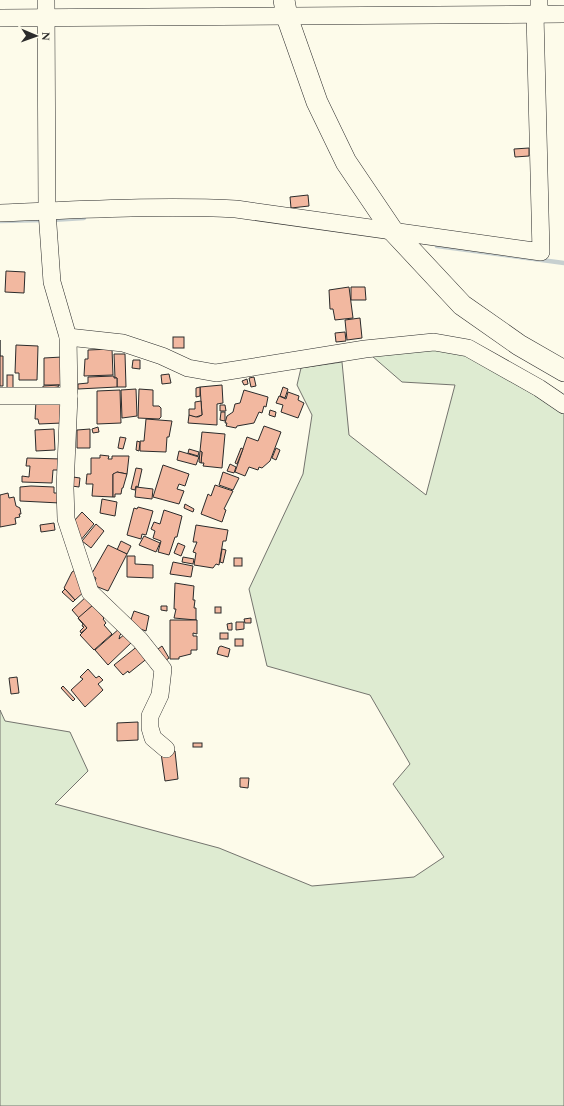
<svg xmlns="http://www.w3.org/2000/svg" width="564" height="1106" font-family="Spectral,serif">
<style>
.green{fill:#deebd1;stroke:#74746e}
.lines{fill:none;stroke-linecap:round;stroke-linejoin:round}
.stream{stroke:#c7d0d0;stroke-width:4.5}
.building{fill:#f2b8a0;stroke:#2b2b2b}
.minor-casing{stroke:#2b2b2b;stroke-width:18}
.major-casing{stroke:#2b2b2b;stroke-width:22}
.minor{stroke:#fdfbea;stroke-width:17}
.major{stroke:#fdfbea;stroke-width:21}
</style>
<rect width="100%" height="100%" fill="#fdfbea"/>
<polygon class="green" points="451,347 564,412 564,1106 0,1106 0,710 5,721 70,732 88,771 55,804 219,848 312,886 414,877 444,857 393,784 410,764 370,695 267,666 249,589 303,474 312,415 297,385 301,368 342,362 349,435 426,495 455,385 402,382 372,356"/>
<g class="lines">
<g class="stream">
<polyline points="52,220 84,218"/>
<polyline points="0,221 44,220"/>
<polyline points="437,246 564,263"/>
</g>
</g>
<g class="building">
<polygon points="529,148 529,156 515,157 514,149"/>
<polygon points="308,195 309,206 291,208 290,197"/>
<polygon points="6,271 25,272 24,293 5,292"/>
<polygon points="349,287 353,318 335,320 333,309 330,309 329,290"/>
<polygon points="351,287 365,287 366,300 351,300"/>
<polygon points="360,318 362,338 347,340 345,320"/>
<polygon points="345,332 346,341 336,342 335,333"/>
<rect x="173" y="337" width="11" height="11"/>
<polygon points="0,340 0,356 3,356 3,386 0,386"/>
<polygon points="16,345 38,346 37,380 19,380 19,373 15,373"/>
<polygon points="112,349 113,375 84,376 85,359 88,359 88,350"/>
<polygon points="114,354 125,354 126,387 117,387 117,378 115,378"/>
<polygon points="62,357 62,385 44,385 44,358"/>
<polygon points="133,360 140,360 140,369 132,368"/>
<polygon points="169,374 171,383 162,384 161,375"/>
<rect x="7" y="375" width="6" height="16"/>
<polygon points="114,376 114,378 117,378 117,387 78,389 78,384 88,383 88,377"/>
<polygon points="254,377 256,386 251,387 249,378"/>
<polygon points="247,379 248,384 244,385 242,381"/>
<polygon points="59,385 58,387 43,389 43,386"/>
<polygon points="222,385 223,403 217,404 217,425 188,423 189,415 198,417 202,415 200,387"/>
<polygon points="200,387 200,396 196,397 196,388"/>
<polygon points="283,387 288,389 285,398 280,396"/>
<polygon points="136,389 137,416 122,418 121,390"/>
<polygon points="139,389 153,390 153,406 159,406 161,408 161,417 159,419 138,418"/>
<polygon points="120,390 121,423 97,424 97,391"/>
<polygon points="244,390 268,397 266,407 264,406 262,413 259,412 254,423 237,426 236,428 226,426 227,423 225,423 227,416 233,412 235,404 240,403"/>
<polygon points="288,392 299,396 298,400 304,403 298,418 281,412 283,405 276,403 279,396 286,399"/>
<polygon points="61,400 62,423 39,424 38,419 35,419 36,401"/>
<polygon points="201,401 202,415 196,417 189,415 189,409 195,409 195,402"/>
<polygon points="220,405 225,405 226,411 220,411"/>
<polygon points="270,410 276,412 275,417 269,415"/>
<polygon points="221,412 225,412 225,421 220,420"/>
<polygon points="146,419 172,421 169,437 167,437 166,452 140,451 140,441 144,441"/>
<polygon points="264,426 281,432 270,461 262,468 259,467 258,470 249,467 245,476 235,472 247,437 258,441"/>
<polygon points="98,427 99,432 93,433 92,429"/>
<polygon points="54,429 55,450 36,451 35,430"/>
<polygon points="90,429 90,448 77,448 77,430"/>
<polygon points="202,432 225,434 222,468 203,466 204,463 201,463 202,452 200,451"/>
<polygon points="120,437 126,438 123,449 118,448"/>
<polygon points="137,441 140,442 139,451 136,450"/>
<polygon points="241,448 243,449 237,464 235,463"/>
<polygon points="276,448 280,450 276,460 272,458"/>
<polygon points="189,449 199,452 198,456 188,453"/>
<polygon points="179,451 199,457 196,465 177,460"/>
<polygon points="200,451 202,452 201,463 199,462"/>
<polygon points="100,455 109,456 108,459 112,459 112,456 129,456 127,474 117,472 117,474 113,474 113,497 92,496 93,484 86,484 87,474 91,474 91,458 100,458"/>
<polygon points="27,458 62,459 61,470 53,470 52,483 22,482 22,476 29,477 30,466 26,466"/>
<polygon points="230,464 236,467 234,473 227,471"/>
<polygon points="163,465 189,474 185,486 179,484 177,489 184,491 179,504 153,497"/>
<polygon points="136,468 142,469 138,487 136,486 135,490 131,489"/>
<polygon points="117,472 127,474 123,488 122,488 121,494 115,494 115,497 113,497 113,474"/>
<polygon points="223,472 239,478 233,490 219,485"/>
<polygon points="73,477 80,478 79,487 72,486"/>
<polygon points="215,485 233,491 224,509 226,510 222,522 201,514 208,494 211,496"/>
<polygon points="31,486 54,487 54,493 60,493 60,503 20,501 20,487"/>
<polygon points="136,487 153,489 152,499 135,497"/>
<polygon points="8,493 9,498 14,497 16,506 20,508 21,514 19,514 20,517 15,518 16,524 0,527 0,495"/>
<polygon points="102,499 117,502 115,516 100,513"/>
<polygon points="185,504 194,509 193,512 184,508"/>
<polygon points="138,507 153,511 146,535 142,534 141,539 127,535 134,508 137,509"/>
<polygon points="164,510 182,516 177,537 175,537 169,555 158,552 161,541 153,538 155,531 151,529 154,522 160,524"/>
<polygon points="82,512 94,524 80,541 74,521"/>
<polygon points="54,523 55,530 41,532 40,525"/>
<polygon points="96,524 104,531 91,548 82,541"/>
<polygon points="196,525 228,530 226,541 223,541 219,565 216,564 213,568 194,565 196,553 193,552 197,542 193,542"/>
<polygon points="144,536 160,543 156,552 139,545"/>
<polygon points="121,541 131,546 127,554 117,550"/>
<polygon points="178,543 185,546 181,556 174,553"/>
<polygon points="108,545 127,554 108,591 93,585 96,578 91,575"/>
<polygon points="222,549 226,550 223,563 220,562"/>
<polygon points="127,556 135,556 135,564 153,565 153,578 127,577"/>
<polygon points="183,557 194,559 193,564 182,562"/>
<rect x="234" y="558" width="8" height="8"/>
<polygon points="173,562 193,566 191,577 170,574"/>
<polygon points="77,569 86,590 75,600 64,588 72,572"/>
<polygon points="175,583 194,586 193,600 195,600 194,608 196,608 196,620 174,618 176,609 174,609"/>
<polygon points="65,589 75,600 73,602 62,592"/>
<polygon points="88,595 93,605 79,618 72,610"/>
<polygon points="93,605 104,618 103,619 106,623 104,625 112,634 94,650 80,635 87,628 78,618"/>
<polygon points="161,606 167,606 167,611 161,610"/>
<rect x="215" y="607" width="6" height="6"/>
<polygon points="134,611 149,616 146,631 129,625"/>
<polygon points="78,618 87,628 81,633 80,631 84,627 82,626 83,624"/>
<polygon points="251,618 251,623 245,623 244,619"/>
<polygon points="170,620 197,620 197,634 193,633 193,636 197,636 197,650 191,650 191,654 179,657 179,659 170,659"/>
<polygon points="236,622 244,622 244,629 236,630"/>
<polygon points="232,623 232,630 228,630 227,624"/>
<polygon points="120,628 123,632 120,635 119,639 126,633 133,641 108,665 95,650"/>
<rect x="220" y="633" width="8" height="6"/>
<rect x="235" y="639" width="8" height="7"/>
<polygon points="139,645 149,657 129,673 128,671 123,675 114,665"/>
<polygon points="162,646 169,658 165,661 158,649"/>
<polygon points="221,646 230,649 228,657 217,654 219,647"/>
<polygon points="88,669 96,678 99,676 103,680 98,684 103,690 85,707 71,690 83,679 80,677"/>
<polygon points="17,677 19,693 11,694 9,678"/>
<polygon points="63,686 75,699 73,701 61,688"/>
<polygon points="138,722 138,740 117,741 117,723"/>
<rect x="193" y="743" width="9" height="4"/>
<polygon points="175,751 178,779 165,781 161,753"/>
<polygon points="240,778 249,778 248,788 240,787"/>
</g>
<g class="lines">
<defs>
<g id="minor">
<polyline points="46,0 47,211 52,282 68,337 69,396 65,488 66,519 90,592 140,640 163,669 160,695 150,716 150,728 153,738 166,749"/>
<polyline points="0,18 564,14"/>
<path d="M0,213C79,210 157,205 236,209L541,252L535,14H539V0"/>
<polyline points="68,337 123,343 162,356 188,368 216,373 365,349 434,342 468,348 539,388 564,405"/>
<polyline points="0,396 69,396"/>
</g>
<polyline id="major" points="284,0 287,17 317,102 346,162 392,230 462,305 519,345 564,371"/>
</defs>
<use href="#minor" class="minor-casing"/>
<use href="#major" class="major-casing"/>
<use href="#minor" class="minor"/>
<use href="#major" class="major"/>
</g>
<g transform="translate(36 36) rotate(92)" stroke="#fdfbea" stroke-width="3" paint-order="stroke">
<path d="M0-3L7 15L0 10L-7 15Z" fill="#2b2b2b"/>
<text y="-6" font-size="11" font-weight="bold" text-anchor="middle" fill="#2b2b2b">N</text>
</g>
</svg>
